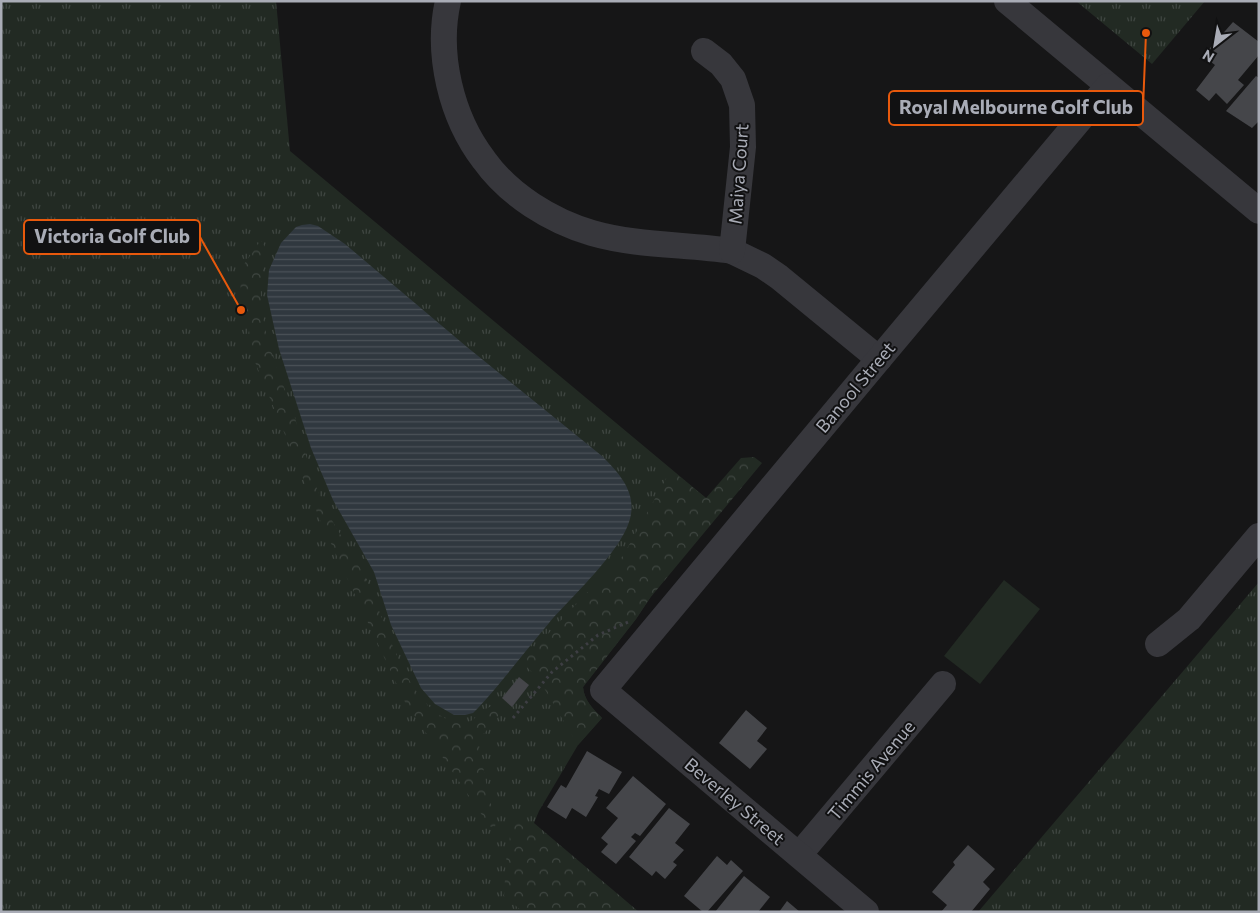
<svg xmlns="http://www.w3.org/2000/svg" width="1260" height="913" font-family="Commissioner,sans-serif">
<style>
.grass{fill:url(#grass-tufts)}
.forest{fill:url(#forest-crowns)}
.pitch{fill:#222a23}
.water{fill:url(#water-rules)}
.building{fill:#45464a}
.lines{fill:none;stroke-linecap:round;stroke-linejoin:round}
.path{stroke:#3d3e43;stroke-width:3;stroke-dasharray:2.5 4;stroke-linecap:butt}
.minor{stroke:#37373c;stroke-width:26}
.labels{text-anchor:middle;dominant-baseline:central;stroke-width:4;stroke-linejoin:round;paint-order:stroke}
.street-label{font-size:18px;fill:#a9acb6;stroke:#111112}
.leader{fill:none;stroke:#e8590c;stroke-width:2}
.callout-dot{fill:#e8590c;stroke:#111112;stroke-width:2}
.callout{fill:#111112;stroke:#e8590c;stroke-width:2}
.callout-label{font-size:19px;text-anchor:middle;font-weight:bold;fill:#a9acb6}
</style>
<defs>
<pattern id="grass-tufts" width="24" height="20" patternUnits="userSpaceOnUse" patternTransform="scale(1.25)"><rect width="24" height="20" fill="#222a23"/><path d="M3 7l-1-3M5 7V3M7 7l1-3M15 17l-1-3M17 17v-4M19 17l1-3" fill="none" stroke="#3f4641"/></pattern>
<pattern id="forest-crowns" width="20" height="18" patternUnits="userSpaceOnUse" patternTransform="scale(1.25)"><rect width="20" height="18" fill="#222a23"/><path d="M2 6a3 3 0 1 1 6 0M12 15a3 3 0 1 1 6 0" fill="none" stroke="#3f4641"/></pattern>
<pattern id="water-rules" width="6" height="5" patternUnits="userSpaceOnUse" patternTransform="scale(1.25)"><rect width="6" height="5" fill="#30383f"/><path d="M0 2.5h6" fill="none" stroke="#4b5258"/></pattern>
</defs>
<rect width="100%" height="100%" fill="#161617"/>
<g class="grass">
<path d="M1,1H276L290,151L706,498L650,598L636,619L583,687C584,700 593,709 602,718L578,745L539,811L534,823L639,912H1Z"/>
<polygon points="1076,1 1205,1 1152,64"/>
<polygon points="1259,582 1259,912 978,912"/>
</g>
<g class="forest">
<path d="M261,240L267,251C248,311 277,362 295,418C305,450 312,482 327,511C341,538 359,562 371,590C389,632 410,717 463,724C475,722 480,710 492,706L498,712V717L496,720L478,740L489,798L496,820L495,827H491L486,821L405,702L321,522L255,362L238,273Z"/>
<path d="M754,457L762,463L650,598L636,619L583,687C584,700 593,709 602,718L578,745L538,678L526,666L525,661L530,653L585,595L610,572L624,554L671,470L706,498L741,458Z"/>
<polygon points="513,818 623,912 523,912 504,896 506,861"/>
</g>
<polygon class="pitch" points="1004,580 1040,609 980,684 944,656"/>
<path class="water" d="M310,224L318,226L345,244L467,347L602,456C618,472 635,490 631,514C626,548 571,597 549,623C525,651 503,681 478,708L473,713L465,715H454L435,704L421,688L391,625L374,572L333,500L311,448L279,349L267,295L269,270L281,243L296,227L302,225Z"/>
<g class="building">
<polygon points="1233,22 1259,42 1259,55 1238,80 1244,85 1227,104 1216,93 1209,101 1196,90 1215,65 1203,56"/>
<polygon points="1256,76 1259,78 1259,121 1252,128 1226,111"/>
<polygon points="519,677 529,685 512,707 502,698"/>
<polygon points="746,710 767,728 757,741 767,749 750,769 719,743"/>
<polygon points="587,751 622,772 609,794 599,789 595,796 598,797 586,817 572,808 566,819 547,807 561,785 566,788"/>
<polygon points="633,776 666,804 640,836 635,833 631,837 636,841 616,864 601,852 608,844 601,838 618,818 606,808"/>
<polygon points="669,808 690,824 675,843 684,850 673,862 677,865 665,879 656,871 652,876 629,857"/>
<polygon points="968,845 995,869 983,882 990,889 971,912 941,912 947,905 932,892 955,865 953,862"/>
<polygon points="717,856 727,865 731,860 743,871 707,912 703,912 684,896"/>
<polygon points="744,876 770,897 758,912 715,912"/>
<polygon points="787,901 800,912 779,912"/>
</g>
<g class="lines">
<polyline class="path" points="513,718 552,672 598,635 628,622"/>
<g class="minor">
<path d="M448,1C436,54 451,117 484,160C509,195 551,221 592,233C637,246 686,244 732,251L763,266L779,277L879,359"/>
<polyline points="1007,1 1259,211"/>
<polyline points="704,51 721,64 733,79 742,105 743,147 732,251"/>
<polyline points="1158,644 1189,619 1259,536"/>
<polyline points="799,855 943,684"/>
<polyline points="866,912 603,690 879,359 1108,86"/>
</g>
</g>
<g class="labels">
<g class="street-label">
<text transform="translate(738 174) rotate(-86)">Maiya Court</text>
<text transform="translate(855 387) rotate(-50)">Banool Street</text>
<text transform="translate(871 770) rotate(-50)">Timmis Avenue</text>
<text transform="translate(735 801) rotate(40)">Beverley Street</text>
</g>
</g>
<path class="leader" d="M1146 33L1143 108M241 310L200 237"/>
<g class="callout-dot">
<circle cx="1146" cy="33" r="5"/>
<circle cx="241" cy="310" r="5"/>
</g>
<g class="callout">
<rect x="889" y="91" width="254" height="34" rx="5"/>
<rect x="24" y="220" width="176" height="34" rx="5"/>
</g>
<g class="callout-label">
<text x="1016" y="114">Royal Melbourne Golf Club</text>
<text x="112" y="243">Victoria Golf Club</text>
</g>
<rect width="1260" height="913" fill="none" stroke="#a9acb6" stroke-width="5"/>
<g transform="translate(1215 45) rotate(211)" stroke="#111112" stroke-width="4" paint-order="stroke">
<path d="M0-4L9 19L0 12L-9 19Z" fill="#a9acb6"/>
<text y="-8" font-size="14" font-weight="bold" text-anchor="middle" fill="#a9acb6">N</text>
</g>
</svg>
